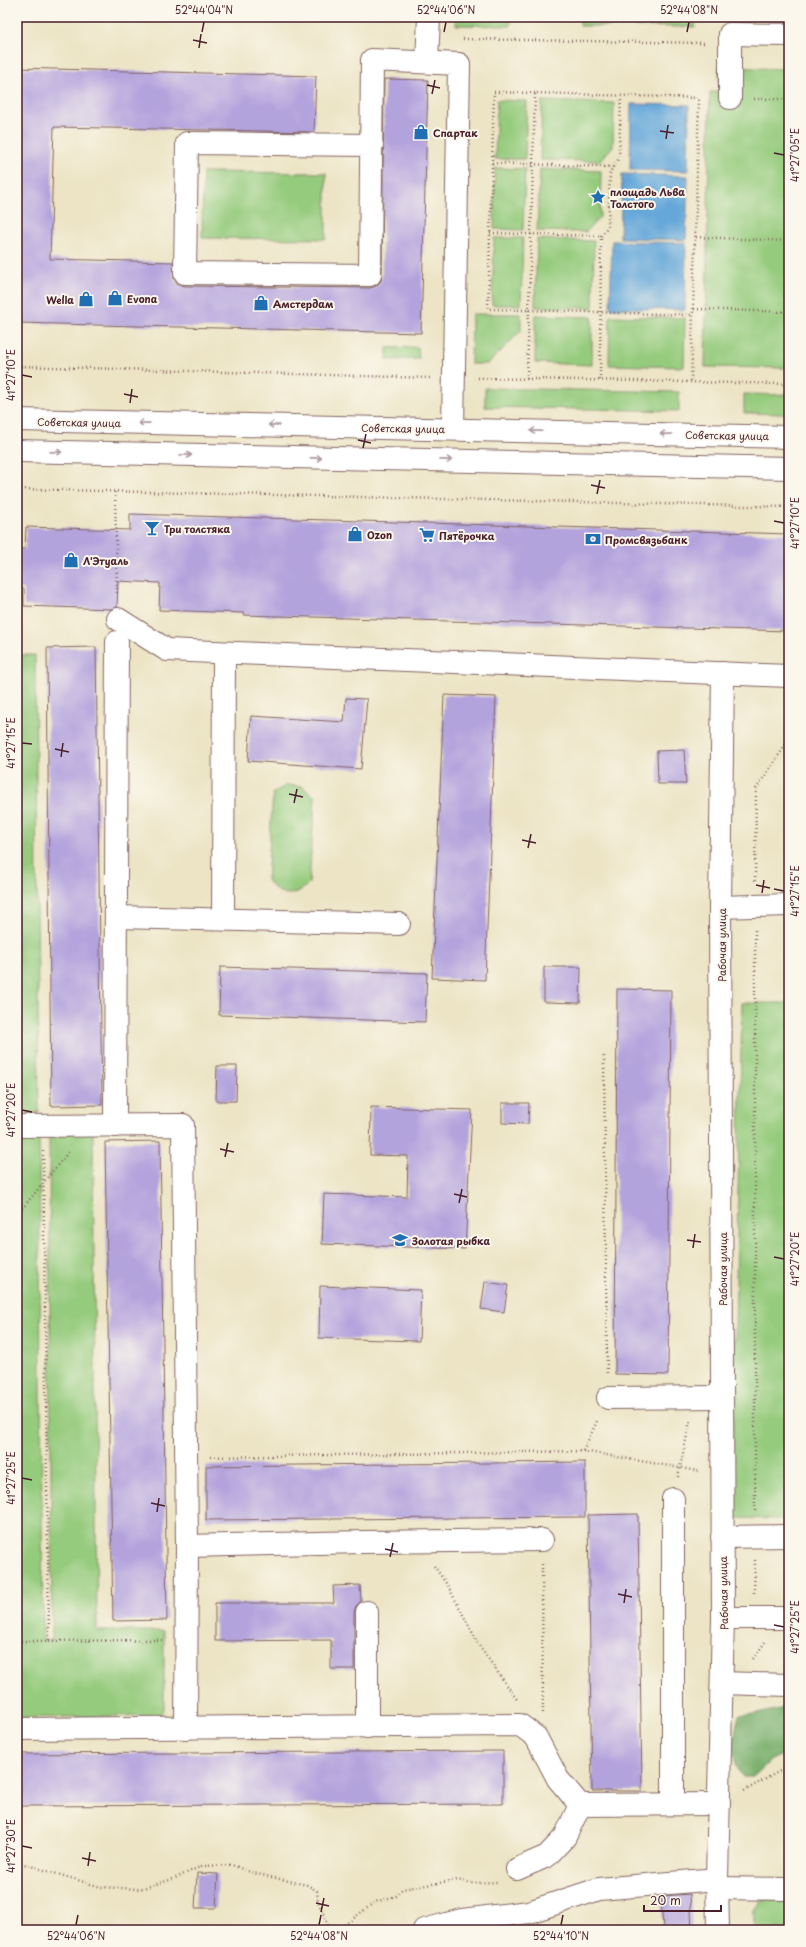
<svg xmlns="http://www.w3.org/2000/svg" width="806" height="1947" font-family="'Playpen Sans',sans-serif">
<style>
.green{fill:#95cb7d;stroke:#707554}
.forest{fill:#78af6c;stroke:#61674c}
.water{fill:#65a7d9;stroke:#586382}
.building{fill:#b3a3dd}
.lines{fill:none;stroke-linecap:round;stroke-linejoin:round}
.minor-casing{stroke:#836461;stroke-width:24}
.major-casing{stroke:#836461;stroke-width:24}
.path{stroke:#836461;stroke-width:2.5;stroke-dasharray:1 3;stroke-linecap:butt}
.minor{stroke:#fff;stroke-width:22}
.major{stroke:#fff;stroke-width:22}
.oneway{stroke:#ae9aa0}
.ticks{fill:none;stroke:#4a1f2b;stroke-width:1.5}
.labels{text-anchor:middle;dominant-baseline:central;stroke-width:4;stroke-linejoin:round;paint-order:stroke}
.poi-label{font-size:10px;font-weight:bold;fill:#4a1f2b;stroke:#fbf7ec;text-anchor:start}
.street-label{font-size:10px;fill:#4a1f2b;stroke:#fbf7ec}
.neatline{fill:none;stroke:#4a1f2b;stroke-width:1.5}
.ticks-label{font-size:10px;text-anchor:middle;fill:#4a1f2b}
</style>
<rect width="100%" height="100%" fill="#fbf7ec"/>
<filter id="ink" filterUnits="userSpaceOnUse"><feTurbulence type="fractalNoise" baseFrequency=".025" numOctaves="2"/><feDisplacementMap in="SourceGraphic" scale="8" xChannelSelector="R" yChannelSelector="G"/><feConvolveMatrix kernelMatrix="1 2 1 2 8 2 1 2 1" color-interpolation-filters="sRGB"/></filter>
<filter id="wash" filterUnits="userSpaceOnUse"><feTurbulence type="fractalNoise" baseFrequency=".012" numOctaves="4" result="noise"/><feDisplacementMap in="SourceGraphic" scale="16" xChannelSelector="R" yChannelSelector="G"/><feGaussianBlur stdDeviation="0.9" result="paint"/><feColorMatrix in="noise" values="0 0 0 0 0 0 0 0 0 0 0 0 0 0 0 0 0 1.4 0 .05"/><feComposite in="paint" operator="in"/></filter>
<g filter="url(#wash)">
<rect width="100%" height="100%" fill="#ece4c5"/>
<g class="green">
<polygon points="456,17 511,17 510,26 456,25"/>
<polygon points="580,17 695,17 695,27 580,26"/>
<polygon points="719,67 789,69 789,368 705,367 710,92 719,92"/>
<polygon points="497,100 527,101 525,159 495,159"/>
<polygon points="542,101 614,103 613,146 600,161 540,160"/>
<polygon points="495,168 525,169 523,230 494,229"/>
<polygon points="540,169 601,171 600,217 586,232 537,231"/>
<polygon points="203,172 326,173 326,239 202,238"/>
<polygon points="494,238 523,238 521,305 492,305"/>
<polygon points="537,239 594,241 593,308 535,307"/>
<polygon points="472,314 521,314 521,331 488,364 471,364"/>
<polygon points="535,315 592,317 592,365 535,363"/>
<polygon points="610,316 685,318 684,367 609,365"/>
<polygon points="418,347 419,359 387,360 387,348"/>
<polygon points="485,388 679,392 679,411 485,407"/>
<polygon points="744,394 789,395 789,414 744,413"/>
<polygon points="17,655 35,655 39,1113 17,1113"/>
<path d="M287,785L303,787L315,797L309,883C295,899 278,897 267,880L273,793Z"/>
<polygon points="742,1003 789,1003 789,1519 731,1518"/>
<polygon points="39,1132 43,1640 52,1640 49,1132 93,1132 97,1631 164,1631 164,1709 161,1715 17,1718 17,1133"/>
<polygon points="761,1900 789,1901 789,1930 754,1930 754,1910"/>
</g>
<path class="forest" d="M789,1707V1752L771,1760L753,1777H743C729,1760 734,1735 739,1715L757,1714Z"/>
<g class="water">
<polygon points="631,104 689,105 688,171 630,170"/>
<polygon points="622,174 688,176 686,240 620,238"/>
<polygon points="612,241 686,243 685,310 610,308"/>
</g>
<g id="blocks">
<g class="building">
<polygon points="17,68 316,76 314,132 54,127 50,259 173,262 174,279 178,284 185,286 370,288 376,286 381,281 382,275 384,79 428,80 421,333 17,323"/>
<polygon points="130,514 789,534 789,631 244,615 244,613 159,610 160,583 118,581 117,607 111,609 24,606 24,589 17,588 17,549 25,549 26,527 130,530"/>
<polygon points="96,647 102,1105 51,1106 47,648"/>
<polygon points="444,695 496,697 485,980 432,978"/>
<polygon points="346,698 367,699 361,769 248,761 251,716 344,722"/>
<polygon points="684,750 686,784 658,784 657,751"/>
<polygon points="220,967 427,973 425,1022 219,1015"/>
<polygon points="544,967 581,967 580,1003 544,1002"/>
<polygon points="617,989 671,990 668,1375 615,1374"/>
<polygon points="217,1066 237,1066 236,1101 216,1101"/>
<polygon points="502,1103 529,1103 528,1124 502,1123"/>
<polygon points="371,1107 472,1110 465,1249 322,1244 324,1194 407,1197 408,1156 370,1155"/>
<polygon points="160,1141 167,1620 113,1621 105,1142"/>
<polygon points="485,1282 508,1285 504,1312 481,1309"/>
<polygon points="320,1286 421,1290 419,1341 319,1338"/>
<polygon points="585,1462 585,1517 206,1520 206,1466"/>
<polygon points="638,1514 642,1791 592,1791 588,1515"/>
<polygon points="360,1585 361,1601 356,1606 354,1612 354,1669 331,1669 331,1640 215,1641 215,1603 334,1603 333,1586"/>
<polygon points="503,1751 503,1804 17,1806 17,1754"/>
<polygon points="197,1873 218,1874 216,1908 195,1908"/>
<polygon points="690,1894 692,1930 663,1930 661,1896"/>
</g>
</g>
</g>
<g filter="url(#ink)">
<use href="#blocks" fill-opacity="0" stroke="#836461" stroke-width="1"/>
<g class="lines">
<defs>
<g id="minor">
<polyline points="427,62 429,17"/>
<polyline points="730,98 730,34 789,35"/>
<polyline points="372,145 187,143 185,273 370,275 372,60 459,64 453,429"/>
<polyline points="118,619 167,650 789,676"/>
<polyline points="720,907 789,905"/>
<polyline points="116,917 399,924"/>
<polyline points="223,919 224,653"/>
<polyline points="17,1126 183,1125 187,1546 186,1728"/>
<polyline points="115,1126 117,642"/>
<polyline points="608,1398 722,1397"/>
<polyline points="673,1499 673,1804"/>
<polyline points="722,1537 789,1536"/>
<polyline points="187,1546 365,1542 542,1540"/>
<polyline points="723,1618 781,1618"/>
<polyline points="722,1683 789,1685"/>
<polyline points="367,1727 367,1612"/>
<polyline points="17,1729 520,1725 536,1737 558,1779 580,1805 719,1804"/>
<polyline points="517,1869 547,1856 565,1837 580,1805"/>
<polyline points="718,1888 789,1889"/>
<polyline points="424,1930 462,1920 529,1912 599,1889 717,1879"/>
<polyline points="718,1930 717,1879 723,1618 720,907 723,673"/>
</g>
<g id="major">
<polyline points="17,420 789,437"/>
<polyline points="17,451 789,468"/>
</g>
</defs>
<use href="#minor" class="minor-casing"/>
<use href="#major" class="major-casing"/>
<g class="path">
<polyline points="463,39 706,43"/>
<polyline points="535,93 494,92 488,309 694,315"/>
<polyline points="754,99 789,99"/>
<polyline points="492,163 613,167"/>
<polyline points="490,233 601,236"/>
<polyline points="696,237 789,241"/>
<polyline points="694,309 789,312"/>
<polyline points="17,366 431,378"/>
<polyline points="478,378 789,384"/>
<polyline points="527,379 535,93 699,98 691,382"/>
<polyline points="600,380 601,236 608,226 610,172 619,158 621,97"/>
<polyline points="17,489 789,507"/>
<polyline points="115,492 117,595"/>
<polyline points="755,881 756,789 789,740"/>
<polyline points="755,930 755,1513"/>
<polyline points="604,1056 607,1374"/>
<polyline points="43,1151 49,1640"/>
<polyline points="17,1215 70,1150"/>
<polyline points="583,1451 598,1419"/>
<polyline points="211,1457 583,1451 698,1471"/>
<polyline points="678,1477 690,1421"/>
<polyline points="542,1564 543,1713"/>
<polyline points="434,1566 448,1586 480,1647 518,1701"/>
<polyline points="754,1593 755,1560"/>
<polyline points="786,1594 789,1589"/>
<polyline points="17,1641 163,1640"/>
<polyline points="753,1659 765,1642"/>
<polyline points="744,1791 789,1766"/>
<polyline points="17,1862 101,1887 140,1889 173,1879 202,1866 232,1865 253,1873 307,1885 317,1891 318,1901 330,1930"/>
<polyline points="338,1930 375,1902 396,1896 402,1889 457,1880 472,1883 498,1882"/>
</g>
<use href="#minor" class="minor"/>
<use href="#major" class="major"/>
</g>
<defs><path id="oneway-shaft" d="M-6 0H5M1.5-3L5.5 0L1.5 3" fill="none" stroke-width="1.6" stroke-linecap="round" stroke-linejoin="round"/></defs>
<g class="oneway">
<use href="#oneway-shaft" transform="translate(144 423) rotate(-179)"/>
<use href="#oneway-shaft" transform="translate(274 425) rotate(-179)"/>
<use href="#oneway-shaft" transform="translate(536 431) rotate(-179)"/>
<use href="#oneway-shaft" transform="translate(666 434) rotate(-179)"/>
<use href="#oneway-shaft" transform="translate(56 452) rotate(1)"/>
<use href="#oneway-shaft" transform="translate(186 455) rotate(1)"/>
<use href="#oneway-shaft" transform="translate(316 458) rotate(1)"/>
<use href="#oneway-shaft" transform="translate(446 460) rotate(1)"/>
</g>
</g>
<path class="ticks" d="M202,32L204,22M444,32L446,22M687,32L689,22M193,40L207,43M199,48L201,34M427,85L440,88M432,94L435,80M660,131L674,133M666,139L668,125M774,153L784,155M22,375L32,377M124,394L138,397M130,403L132,389M358,440L371,443M363,448L366,434M591,485L605,488M597,494L600,480M774,521L784,523M22,743L32,744M55,749L69,752M61,757L63,743M289,794L303,797M294,803L297,789M522,840L536,843M528,848L531,834M756,885L770,888M774,889L784,891M762,893L764,880M22,1110L32,1112M220,1149L234,1152M225,1157L228,1143M454,1194L467,1197M459,1203L462,1189M687,1240L701,1242M693,1248L695,1234M774,1257L784,1259M22,1478L32,1480M151,1503L165,1506M157,1512L159,1498M385,1549L398,1552M390,1557L393,1543M618,1594L632,1597M624,1603L626,1589M774,1625L784,1627M22,1846L32,1848M82,1858L96,1861M88,1866L90,1852M316,1903L329,1906M321,1912L324,1898M76,1925L78,1915M319,1925L321,1915M561,1925L563,1915"/>
<defs>
<symbol id="shop-bare" viewBox="-9 -9 18 18"><path d="M-5-2.5h2.3a2.7 3.5 0 0 1 5.4 0H5L5.5 6h-11ZM-1.5-2.5h3a1.5 2.3 0 0 0-3 0Z" fill="#1f6fb2" stroke="#fbf7ec" stroke-width="2.5" paint-order="stroke"/></symbol>
<symbol id="sight-bare" viewBox="-9 -9 18 18"><path d="M0-6L1.8-2.2L6-1.7L2.9 1.2L3.7 5.4L0 3.3L-3.7 5.4L-2.9 1.2L-6-1.7L-1.8-2.2Z" fill="#1f6fb2" stroke="#fbf7ec" stroke-width="2.5" paint-order="stroke"/></symbol>
<symbol id="bar-bare" viewBox="-9 -9 18 18"><path d="M-6-5H6L.8 .8V4.5H3.5V6h-7V4.5H-.8V.8Z" fill="#1f6fb2" stroke="#fbf7ec" stroke-width="2.5" paint-order="stroke"/></symbol>
<symbol id="supermarket-bare" viewBox="-9 -9 18 18"><path d="M-6-5.5h2.5l.6 2H6L4.5 2H-2.5L-4.4-4H-6ZM-1.5 3.2a1.3 1.3 0 1 0 .1 0ZM3 3.2a1.3 1.3 0 1 0 .1 0Z" fill="#1f6fb2" stroke="#fbf7ec" stroke-width="2.5" paint-order="stroke"/></symbol>
<symbol id="bank-bare" viewBox="-9 -9 18 18"><path d="M-6-4H6V4H-6ZM0-2.3a2.3 2.3 0 1 0 0 4.6a2.3 2.3 0 1 0 0-4.6Z" fill="#1f6fb2" stroke="#fbf7ec" stroke-width="2.5" paint-order="stroke"/></symbol>
<symbol id="school-bare" viewBox="-9 -9 18 18"><path d="M0-5L7-2L0 1L-7-2ZM-4 1L0 2.5L4 1V4Q0 6-4 4Z" fill="#1f6fb2" stroke="#fbf7ec" stroke-width="2.5" paint-order="stroke"/></symbol>
</defs>
<g fill-rule="evenodd">
<use href="#shop-bare" x="410" y="121" width="22" height="22"/>
<use href="#sight-bare" x="587" y="186" width="22" height="22"/>
<use href="#shop-bare" x="104" y="287" width="22" height="22"/>
<use href="#shop-bare" x="75" y="288" width="22" height="22"/>
<use href="#shop-bare" x="250" y="292" width="22" height="22"/>
<use href="#bar-bare" x="141" y="517" width="22" height="22"/>
<use href="#shop-bare" x="344" y="523" width="22" height="22"/>
<use href="#supermarket-bare" x="416" y="524" width="22" height="22"/>
<use href="#bank-bare" x="582" y="528" width="22" height="22"/>
<use href="#shop-bare" x="60" y="549" width="22" height="22"/>
<use href="#school-bare" x="389" y="1229" width="22" height="22"/>
</g>
<g class="labels">
<g class="poi-label">
<text x="433" y="132">Спартак</text>
<text x="610" y="191">площадь Льва<tspan x="610" dy="12">Толстого</tspan></text>
<text x="127" y="298">Evona</text>
<text x="74" y="299" text-anchor="end">Wella</text>
<text x="273" y="303">Амстердам</text>
<text x="164" y="528">Три толстяка</text>
<text x="367" y="534">Ozon</text>
<text x="439" y="535">Пятёрочка</text>
<text x="605" y="539">Промсвязьбанк</text>
<text x="83" y="560">Л'Этуаль</text>
<text x="412" y="1240">Золотая рыбка</text>
</g>
<g class="street-label">
<text transform="translate(79 422) rotate(1)">Советская улица</text>
<text transform="translate(403 428) rotate(1)">Советская улица</text>
<text transform="translate(727 435) rotate(1)">Советская улица</text>
<text transform="translate(721 945) rotate(-90)">Рабочая улица</text>
<text transform="translate(722 1269) rotate(-90)">Рабочая улица</text>
<text transform="translate(723 1593) rotate(-91)">Рабочая улица</text>
</g>
</g>
<rect width="806" height="1947" fill="none" stroke="#fbf7ec" stroke-width="44"/>
<path d="M644 1905v6h77v-6" fill="none" stroke="#4a1f2b" stroke-width="2"/>
<text x="650" y="1905" font-size="12" fill="#4a1f2b" stroke="#fbf7ec" stroke-width="3" paint-order="stroke">20 m</text>
<rect x="22" y="22" width="762" height="1903" class="neatline"/>
<g class="ticks-label">
<text x="204" y="14">52°44'04"N</text>
<text x="446" y="14">52°44'06"N</text>
<text x="689" y="14">52°44'08"N</text>
<text transform="translate(795 155) rotate(-90)" y="4">41°27'05"E</text>
<text transform="translate(11 375) rotate(-90)" y="4">41°27'10"E</text>
<text transform="translate(795 523) rotate(-90)" y="4">41°27'10"E</text>
<text transform="translate(11 743) rotate(-90)" y="4">41°27'15"E</text>
<text transform="translate(795 891) rotate(-90)" y="4">41°27'15"E</text>
<text transform="translate(11 1110) rotate(-90)" y="4">41°27'20"E</text>
<text transform="translate(795 1259) rotate(-90)" y="4">41°27'20"E</text>
<text transform="translate(11 1478) rotate(-90)" y="4">41°27'25"E</text>
<text transform="translate(795 1627) rotate(-90)" y="4">41°27'25"E</text>
<text transform="translate(11 1846) rotate(-90)" y="4">41°27'30"E</text>
<text x="76" y="1940">52°44'06"N</text>
<text x="319" y="1940">52°44'08"N</text>
<text x="561" y="1940">52°44'10"N</text>
</g>
</svg>
